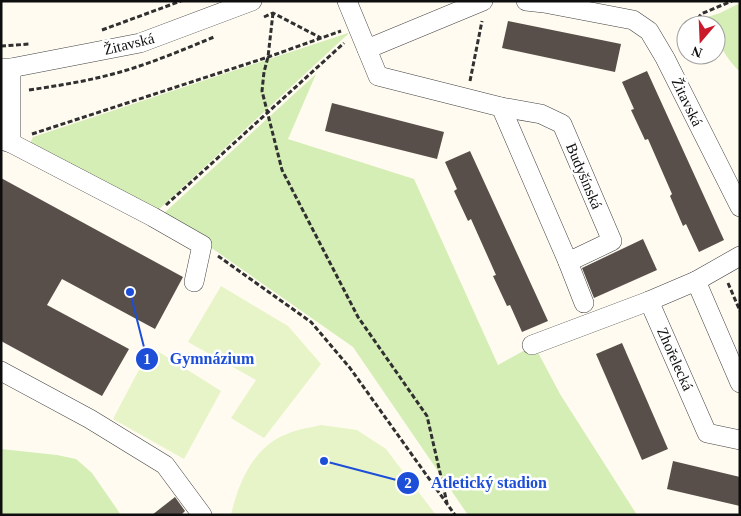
<svg xmlns="http://www.w3.org/2000/svg" width="741" height="516" font-family="Georgia,serif">
<style>
.green{fill:#d5eeb5}
.pitch{fill:#e7f4c8}
.building{fill:#584f4a}
.lines{fill:none;stroke-linecap:round;stroke-linejoin:round}
.minor-casing{stroke:#414141;stroke-width:20}
.path{stroke:#303030;stroke-width:3;stroke-dasharray:5 2.5;stroke-linecap:butt}
.minor{stroke:#fff;stroke-width:19}
.labels{text-anchor:middle;dominant-baseline:central;stroke-width:5;stroke-linejoin:round;paint-order:stroke}
.street-label{font-size:15px;fill:#0e0e0e;stroke:#fff}
.leader{fill:none;stroke:#1d4ed8;stroke-width:2}
.callout-dot{fill:#1d4ed8;stroke:#fff;stroke-width:2}
.mark-label{font-size:15px;text-anchor:middle;font-weight:bold;fill:#fff}
.callout-label{font-size:16px;text-anchor:middle;font-weight:bold;fill:#1d4ed8;stroke:#fff;stroke-width:5;stroke-linejoin:round;paint-order:stroke}
</style>
<rect width="100%" height="100%" fill="#fffbf0"/>
<g class="green">
<path d="M738,4L740,8V72C727,59 716,43 716,25H711L707,17L720,13Z"/>
<polygon points="348,33 348,34 156,212 30,143 33,137"/>
<polygon points="316,74 288,139 414,179 498,365 534,345 560,394 637,515 468,515 353,347 163,214"/>
<polygon points="1,449 57,455 76,459 92,473 121,515 1,515"/>
</g>
<g class="pitch">
<polygon points="221,286 288,326 321,364 264,438 231,418 256,380 188,342"/>
<polygon points="151,347 221,391 184,459 113,419"/>
<path d="M321,425L357,430L386,449L436,515H231C238,483 254,446 287,434C297,429 310,428 321,425Z"/>
</g>
<g class="building">
<polygon points="508,21 621,44 615,72 502,48"/>
<polygon points="647,71 724,240 699,252 686,224 683,226 670,196 672,194 648,139 645,140 631,110 634,109 622,82"/>
<polygon points="332,103 444,132 437,159 325,131"/>
<polygon points="470,151 548,321 522,332 510,305 507,306 493,276 496,275 471,219 468,221 454,191 457,189 445,162"/>
<polygon points="1,178 183,277 155,329 62,279 47,305 129,349 102,396 1,341"/>
<polygon points="643,239 657,270 594,298 582,268"/>
<polygon points="622,343 668,449 642,460 596,354"/>
<polygon points="673,461 740,477 740,506 667,489"/>
<polygon points="175,497 185,511 181,515 152,515"/>
</g>
<g class="lines">
<defs>
<g id="minor">
<polyline points="347,1 378,76 501,107 568,262 584,303"/>
<polyline points="526,1 544,3 633,20 649,31 665,58 740,207"/>
<polyline points="367,49 483,1"/>
<polyline points="1,68 11,68 140,43 252,1"/>
<polyline points="501,107 541,114 562,124 612,241 568,262"/>
<polyline points="1,140 11,143 11,68"/>
<polyline points="11,143 153,217 202,245 194,282"/>
<polyline points="696,281 740,256"/>
<polyline points="532,345 649,301"/>
<polyline points="1,371 90,419 165,465 202,515"/>
<polyline points="740,383 696,281 649,301 707,433 740,440"/>
</g>
</defs>
<use href="#minor" class="minor-casing"/>
<g class="path">
<polyline points="273,13 268,57 264,72 262,91 282,170 358,317 427,416 447,503"/>
<polyline points="264,17 273,13 321,38"/>
<polyline points="694,25 701,14 732,1"/>
<polyline points="102,30 181,1"/>
<polyline points="1,46 30,44"/>
<polyline points="679,46 686,36"/>
<polyline points="470,81 482,21"/>
<path d="M29,90C56,86 82,82 109,75C145,66 180,51 214,37"/>
<polyline points="32,134 268,57 341,31"/>
<polyline points="166,205 344,43"/>
<polyline points="218,256 311,322 350,368 455,515"/>
<polyline points="728,283 740,311"/>
</g>
<use href="#minor" class="minor"/>
</g>
<g class="labels">
<g class="street-label">
<text transform="translate(129 44) rotate(-14)">Žitavská</text>
<text transform="translate(687 102) rotate(64)">Žitavská</text>
<text transform="translate(584 176) rotate(67)">Budyšínská</text>
<text transform="translate(675 359) rotate(66)">Zhořelecká</text>
</g>
</g>
<path class="leader" d="M130 292L147 359M324 461L408 483"/>
<g class="callout-dot">
<circle cx="130" cy="292" r="5"/>
<circle cx="324" cy="461" r="5"/>
<circle cx="147" cy="359" r="12"/>
<circle cx="408" cy="483" r="12"/>
</g>
<g class="mark-label">
<text x="147" y="364">1</text>
<text x="408" y="488">2</text>
</g>
<g class="callout-label">
<text x="212" y="364">Gymnázium</text>
<text x="489" y="488">Atletický stadion</text>
</g>
<rect width="741" height="516" fill="none" stroke="#0e0e0e" stroke-width="5"/>
<g transform="translate(701 40) rotate(199)"><circle r="24" fill="#ffffff" stroke="#9f9f9f"/>
<path d="M0-4L9 19L0 12L-9 19Z" fill="#cc192a"/>
<text y="-8" font-size="14" font-weight="bold" text-anchor="middle" fill="#0e0e0e">N</text>
</g>
</svg>
